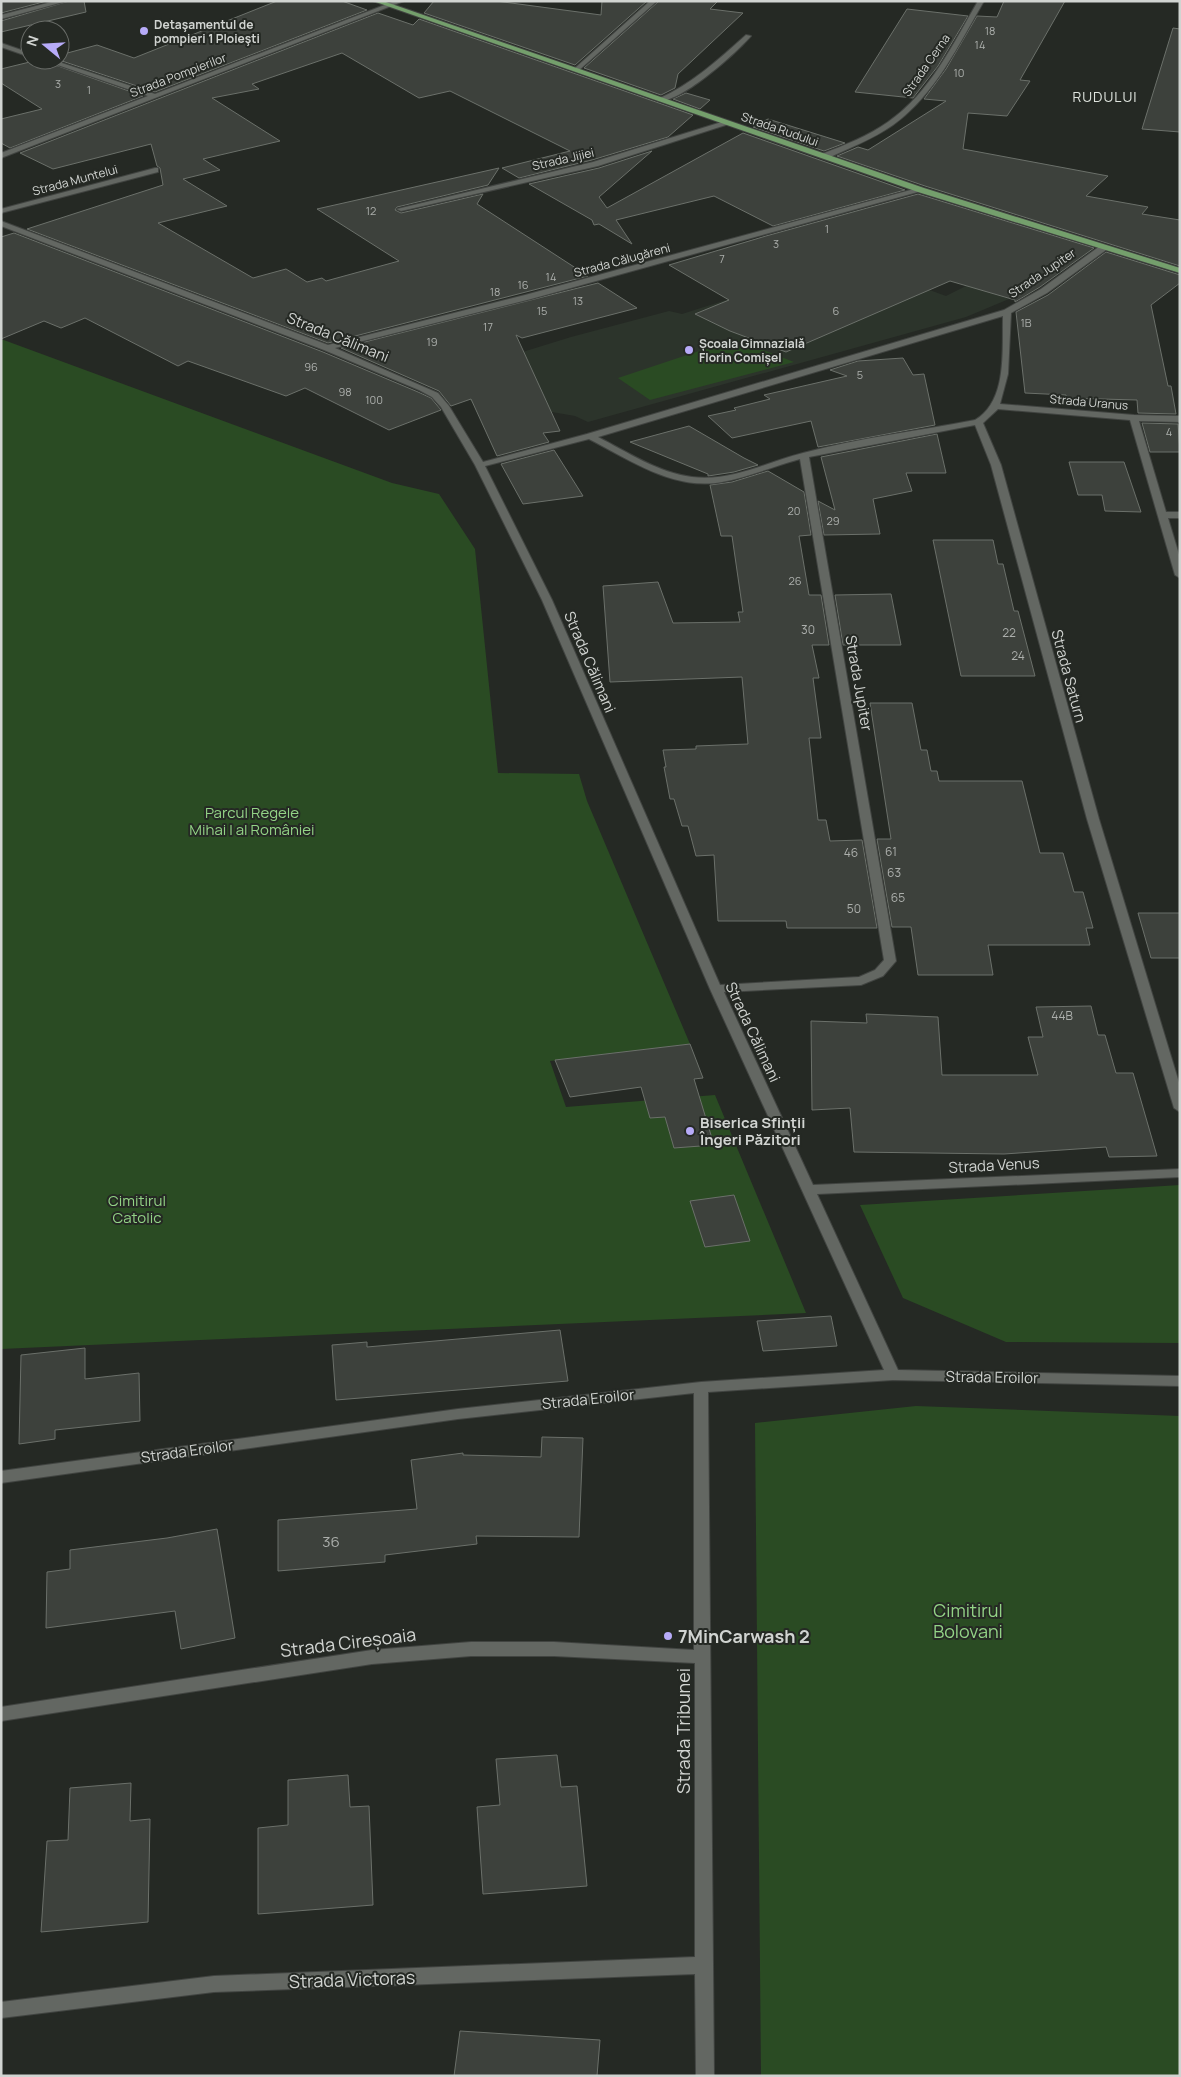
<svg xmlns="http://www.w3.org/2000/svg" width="1181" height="2077" font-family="Manrope,sans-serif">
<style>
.built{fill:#2c342b}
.green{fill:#2a4b23}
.building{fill:#3d413c;stroke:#6b706a}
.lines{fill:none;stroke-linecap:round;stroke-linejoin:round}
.minor-casing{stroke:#414441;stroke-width:2}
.major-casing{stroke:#414441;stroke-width:2}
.minor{fill:#636762;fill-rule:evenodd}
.major{fill:#749f6c;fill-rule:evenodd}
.poi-dot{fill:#b7abf8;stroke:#252924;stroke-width:2}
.labels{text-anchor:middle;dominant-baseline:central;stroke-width:4;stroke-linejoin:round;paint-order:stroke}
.far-number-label{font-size:11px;fill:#acafac}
.far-poi-label{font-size:12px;font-weight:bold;fill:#d1d4d1;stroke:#252924;text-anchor:start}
.far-street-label{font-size:12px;fill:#d1d4d1;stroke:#252924}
.number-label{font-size:12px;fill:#acafac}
.far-neighbourhood-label{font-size:14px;letter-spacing:1px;fill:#dfe4de;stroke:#252924}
.street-label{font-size:15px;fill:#d1d4d1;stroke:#252924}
.park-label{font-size:15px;fill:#93d386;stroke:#252924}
.poi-label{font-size:15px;font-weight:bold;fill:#d1d4d1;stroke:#252924;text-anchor:start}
.near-number-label{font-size:15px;fill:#acafac}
.near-park-label{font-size:18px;fill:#93d386;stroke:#252924}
.near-poi-label{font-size:18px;font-weight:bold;fill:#d1d4d1;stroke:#252924;text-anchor:start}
.near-street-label{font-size:18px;fill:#d1d4d1;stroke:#252924}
</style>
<rect width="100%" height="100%" fill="#252924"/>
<polygon class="built" points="855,263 946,296 968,285 1009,299 966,317 588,422 575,416 540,410 476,407 461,390 438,378 571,337 669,311 682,314 764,288"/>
<g class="green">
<polygon points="1,339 392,483 439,494 475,549 498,773 579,774 587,801 690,1044 550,1061 566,1107 715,1095 806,1313 1,1349"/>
<polygon points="735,339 794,362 650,400 618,378"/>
<polygon points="1180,1185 1180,1343 1006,1342 903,1298 860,1205"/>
<polygon points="916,1406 1180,1416 1180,2076 761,2076 755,1423"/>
</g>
<g class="building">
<polygon points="1,1 47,1 1,13"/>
<polygon points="69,1 84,1 86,12 1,32 1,21"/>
<polygon points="277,1 342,1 367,10 155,92 59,60 60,55 97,45 134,58"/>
<polygon points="434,1 496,1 601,15 602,1 647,1 575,65 424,13"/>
<polygon points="659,1 718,1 710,9 743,13 678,74 675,88 661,95 584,68"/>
<polygon points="1004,1 1065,1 1020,80 1030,81 1007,116 968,113 963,149 1108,176 1086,196 1148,207 1142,214 1180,220 1180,266 925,186 837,156 858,147 868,150 946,101 924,99 946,69 977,16 997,17"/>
<polygon points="907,9 968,16 938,66 913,98 855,92"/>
<polygon points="378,13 413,25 419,19 693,115 668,137 592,160 519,178 502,168 570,151 450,91 419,98 342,53 252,84 259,89 212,98 280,141 203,159 220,170 183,179 227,206 158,223 253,278 286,269 307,282 322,278 326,281 399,261 317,209 499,168 488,185 397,207 395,210 401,213 483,194 477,204 588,276 328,343 27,229 163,185 160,168 157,166 151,144 53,169 20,153"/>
<polygon points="1173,28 1180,29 1180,132 1142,129"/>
<polygon points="38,60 41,60 143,96 10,148 1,143 1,119 42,109 1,83 1,69"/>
<polygon points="686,93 710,100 700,109 673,99"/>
<polygon points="768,119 845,143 824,151 753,127"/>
<polygon points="743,133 905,190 773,226 714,196 616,220 632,244 599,224 594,225 592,220 529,184 599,168 652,151 599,197 607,208"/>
<polygon points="918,194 1094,248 1040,287 1015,302 1015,300 950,281 786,352 730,331 695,314 729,300 669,265 766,236"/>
<polygon points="14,233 323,352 418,392 431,398 441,410 389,430 305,388 286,396 188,361 178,366 85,318 61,328 44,321 1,339 1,237"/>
<polygon points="1106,252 1180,275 1180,283 1151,305 1168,386 1171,386 1176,414 1138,413 1137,400 1066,398 1066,395 1025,393 1016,312 1048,295"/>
<polygon points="598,283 637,308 522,338 516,335 560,431 543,433 549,442 497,456 471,399 451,406 439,391 341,348"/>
<polygon points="903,358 913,375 924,374 935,425 818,447 811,421 732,438 708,416 736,410 734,408 770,399 764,395 847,376 830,370 858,361"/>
<polygon points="1142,423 1178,424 1180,452 1150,452"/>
<polygon points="689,426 744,458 758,465 734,472 708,476 708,474 630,442"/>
<polygon points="937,434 946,473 906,473 912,491 873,499 880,534 824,535 818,501 835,510 821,457"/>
<polygon points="554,450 583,496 523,504 501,464"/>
<polygon points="1069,462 1124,462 1141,512 1105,511 1102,495 1078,495"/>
<polygon points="768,471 804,492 811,535 799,536 809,595 821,595 829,645 812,645 819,678 813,678 821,738 809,738 818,820 826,820 830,841 862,840 877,928 787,928 786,921 718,921 714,855 696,856 688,826 682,826 674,799 670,799 664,767 666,767 663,750 696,749 696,746 748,744 742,677 610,682 603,586 658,582 673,623 740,622 738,612 743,612 732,536 721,536 710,485 732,482"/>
<polygon points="933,540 993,540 998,564 1003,564 1014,611 1018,611 1035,676 961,676"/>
<polygon points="891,594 901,645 843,645 835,595"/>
<polygon points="870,703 912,703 921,750 927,750 931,771 937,771 939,781 1022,781 1040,853 1063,853 1074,892 1083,892 1093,928 1086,928 1090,945 988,945 993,975 918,975 911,927 892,927 877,839 891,839"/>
<polygon points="1138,913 1180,913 1180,958 1151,958"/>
<polygon points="1091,1006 1098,1035 1105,1035 1116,1073 1133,1073 1157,1156 1109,1157 1106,1147 1004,1154 854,1152 850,1108 812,1110 811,1021 867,1023 866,1014 938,1017 942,1075 1038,1075 1028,1037 1043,1037 1036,1007"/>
<polygon points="690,1044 703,1078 694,1079 714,1145 674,1148 665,1117 650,1118 641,1087 570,1097 555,1060"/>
<polygon points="734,1195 750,1241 705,1247 690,1201"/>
<polygon points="831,1316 837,1346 763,1351 757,1321"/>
<polygon points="560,1330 568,1381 336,1400 332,1345 367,1342 367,1347"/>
<polygon points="85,1348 85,1379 139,1373 140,1421 55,1430 55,1439 19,1444 21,1355"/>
<polygon points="542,1437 583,1438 579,1537 476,1536 477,1544 385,1555 385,1562 278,1571 278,1520 417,1509 411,1460 463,1453 463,1455 541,1457"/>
<polygon points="217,1529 235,1638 181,1649 175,1611 46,1628 47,1572 70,1569 70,1550 167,1538"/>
<polygon points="557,1755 561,1787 577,1786 587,1886 483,1894 477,1807 500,1805 496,1759"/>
<polygon points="348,1775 350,1807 369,1806 373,1905 258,1914 258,1828 288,1825 288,1780"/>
<polygon points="131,1783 130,1821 150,1819 148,1922 41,1932 47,1841 68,1840 70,1788"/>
<polygon points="460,2031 600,2040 597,2076 454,2076"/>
</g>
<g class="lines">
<defs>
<g id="minor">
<polygon points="55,1 67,1 1,19 1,15"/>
<polygon points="395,1 404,1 1,158 1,153 148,96 43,60 53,60 155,94"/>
<polygon points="650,1 657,1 578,71 574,71 574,69"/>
<path d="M978,1H984C959,44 935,95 893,125C873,139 850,148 828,158H822V154C845,145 868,136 888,122C930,93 953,44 978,1Z"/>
<path d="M746,35L751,36C736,53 681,103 658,101V99C692,84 718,60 746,35Z"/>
<polygon points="1,43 30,53 30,57 1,47"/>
<polygon points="725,121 732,123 598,166 401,211 397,209 593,162"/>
<polygon points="155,168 158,168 158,172 1,213 1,209"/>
<path d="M918,188L925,190L531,299L335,348L438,393L449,406L483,462L587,434L1004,310L1041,289L1100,246H1106V250L1047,293L1011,313L1008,374L1000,404L1134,415L1180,416V422L1139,421L1166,512H1180V518H1168L1180,558V578L1175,575L1130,420L998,409L983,423L1001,465L1099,819L1180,1086V1112L1174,1108L1087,819L991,465L975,425L809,457L896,961L883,976L861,985L724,992L813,1185L1180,1169V1177L817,1194L898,1370L1180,1376V1386L893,1380L708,1392L714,2076H696L695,1974L214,1992L1,2018V2002L214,1976L695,1957V1663L554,1656H471L372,1664L1,1721V1707L372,1650L471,1642H554L694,1650V1393L458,1419L1,1483V1471L458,1409L701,1382L884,1370L710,989L542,600L475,465L441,407L432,397L419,390L324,350L1,226V221L328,345L525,295ZM1003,316C1002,349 1008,401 975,420C918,431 859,438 803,453C767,462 731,482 692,477C659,473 627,452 598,437ZM589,439C630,460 674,491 722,482C749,477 774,466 800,459L884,960L875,970L859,977L720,985L552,600L485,466Z"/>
</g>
<polygon id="major" points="373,1 383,1 924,188 1180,268 1180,273 918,192"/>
</defs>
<use href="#minor" class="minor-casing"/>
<use href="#major" class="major-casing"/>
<use href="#minor" class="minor"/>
<use href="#major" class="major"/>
</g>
<g class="poi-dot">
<circle cx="144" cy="31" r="5"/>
<circle cx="689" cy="350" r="5"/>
<circle cx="690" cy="1131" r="5"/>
<circle cx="668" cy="1636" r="5"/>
</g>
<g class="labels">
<g class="far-number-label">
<text x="990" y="30">18</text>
<text x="980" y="44">14</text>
<text x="959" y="72">10</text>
<text x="58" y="83">3</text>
<text x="89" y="89">1</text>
<text x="371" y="210">12</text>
<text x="827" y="228">1</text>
<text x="776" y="243">3</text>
<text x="722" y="258">7</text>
<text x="551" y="276">14</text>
<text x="523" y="284">16</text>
<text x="495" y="291">18</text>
<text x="578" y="300">13</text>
<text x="542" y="310">15</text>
<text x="836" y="310">6</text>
<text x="1026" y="322">1B</text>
<text x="488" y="326">17</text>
<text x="432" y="341">19</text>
<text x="311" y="366">96</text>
<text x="860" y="374">5</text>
<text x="345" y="391">98</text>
<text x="374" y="399">100</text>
<text x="1169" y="431">4</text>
<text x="794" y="510">20</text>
<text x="833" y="520">29</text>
<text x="795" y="580">26</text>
</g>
<g class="far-poi-label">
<text x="154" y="24">Detaşamentul de<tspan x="154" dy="14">pompieri 1 Ploieşti</tspan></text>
<text x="699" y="343">Școala Gimnazială<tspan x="699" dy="14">Florin Comișel</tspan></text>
</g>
<g class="far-street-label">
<text transform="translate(926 65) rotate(-55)">Strada Cerna</text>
<text transform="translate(178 75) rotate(-21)">Strada Pompierilor</text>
<text transform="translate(780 129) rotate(19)">Strada Rudului</text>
<text transform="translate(563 159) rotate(-13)">Strada Jijiei</text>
<text transform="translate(75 180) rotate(-15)">Strada Muntelui</text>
<text transform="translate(622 260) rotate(-15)">Strada Călugăreni</text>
<text transform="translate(1042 273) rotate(-34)">Strada Jupiter</text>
<text transform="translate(1089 402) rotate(5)">Strada Uranus</text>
</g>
<g class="number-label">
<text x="808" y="629">30</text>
<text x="1009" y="632">22</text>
<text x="1018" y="655">24</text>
<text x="891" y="851">61</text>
<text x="851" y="852">46</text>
<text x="894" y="872">63</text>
<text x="898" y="897">65</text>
<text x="854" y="908">50</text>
<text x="1062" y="1015">44B</text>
</g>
<g class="far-neighbourhood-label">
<text x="1105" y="96">RUDULUI</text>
</g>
<g class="street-label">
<text transform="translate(338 337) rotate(22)">Strada Călimani</text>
<text transform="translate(590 662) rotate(67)">Strada Călimani</text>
<text transform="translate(1069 676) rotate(75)">Strada Saturn</text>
<text transform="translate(859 683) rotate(80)">Strada Jupiter</text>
<text transform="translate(753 1032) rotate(65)">Strada Călimani</text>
<text transform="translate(994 1165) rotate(-3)">Strada Venus</text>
<text transform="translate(992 1377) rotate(1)">Strada Eroilor</text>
<text transform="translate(588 1399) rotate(-6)">Strada Eroilor</text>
<text transform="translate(187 1451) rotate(-8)">Strada Eroilor</text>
</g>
<g class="park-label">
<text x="252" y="812">Parcul Regele<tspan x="252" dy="17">Mihai I al României</tspan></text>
<text x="137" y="1200">Cimitirul<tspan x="137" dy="17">Catolic</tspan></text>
</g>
<g class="poi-label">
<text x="700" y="1122">Biserica Sfinții<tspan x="700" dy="17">Îngeri Păzitori</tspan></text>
</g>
<g class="near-number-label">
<text x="331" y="1541">36</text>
</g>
<g class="near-park-label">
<text x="968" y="1610">Cimitirul<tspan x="968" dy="21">Bolovani</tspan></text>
</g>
<g class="near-poi-label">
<text x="678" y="1636">7MinCarwash 2</text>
</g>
<g class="near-street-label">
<text transform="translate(348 1642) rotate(-7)">Strada Cireșoaia</text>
<text transform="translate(683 1731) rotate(-90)">Strada Tribunei</text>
<text transform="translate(352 1979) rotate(-2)">Strada Victoras</text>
</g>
</g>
<rect width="1181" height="2077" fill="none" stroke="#d1d4d1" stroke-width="5"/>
<g transform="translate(45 45) rotate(288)"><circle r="24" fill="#252924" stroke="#6a6d69"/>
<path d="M0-4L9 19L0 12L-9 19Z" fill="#b7abf8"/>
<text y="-8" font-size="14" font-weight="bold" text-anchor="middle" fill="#d1d4d1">N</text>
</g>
</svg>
